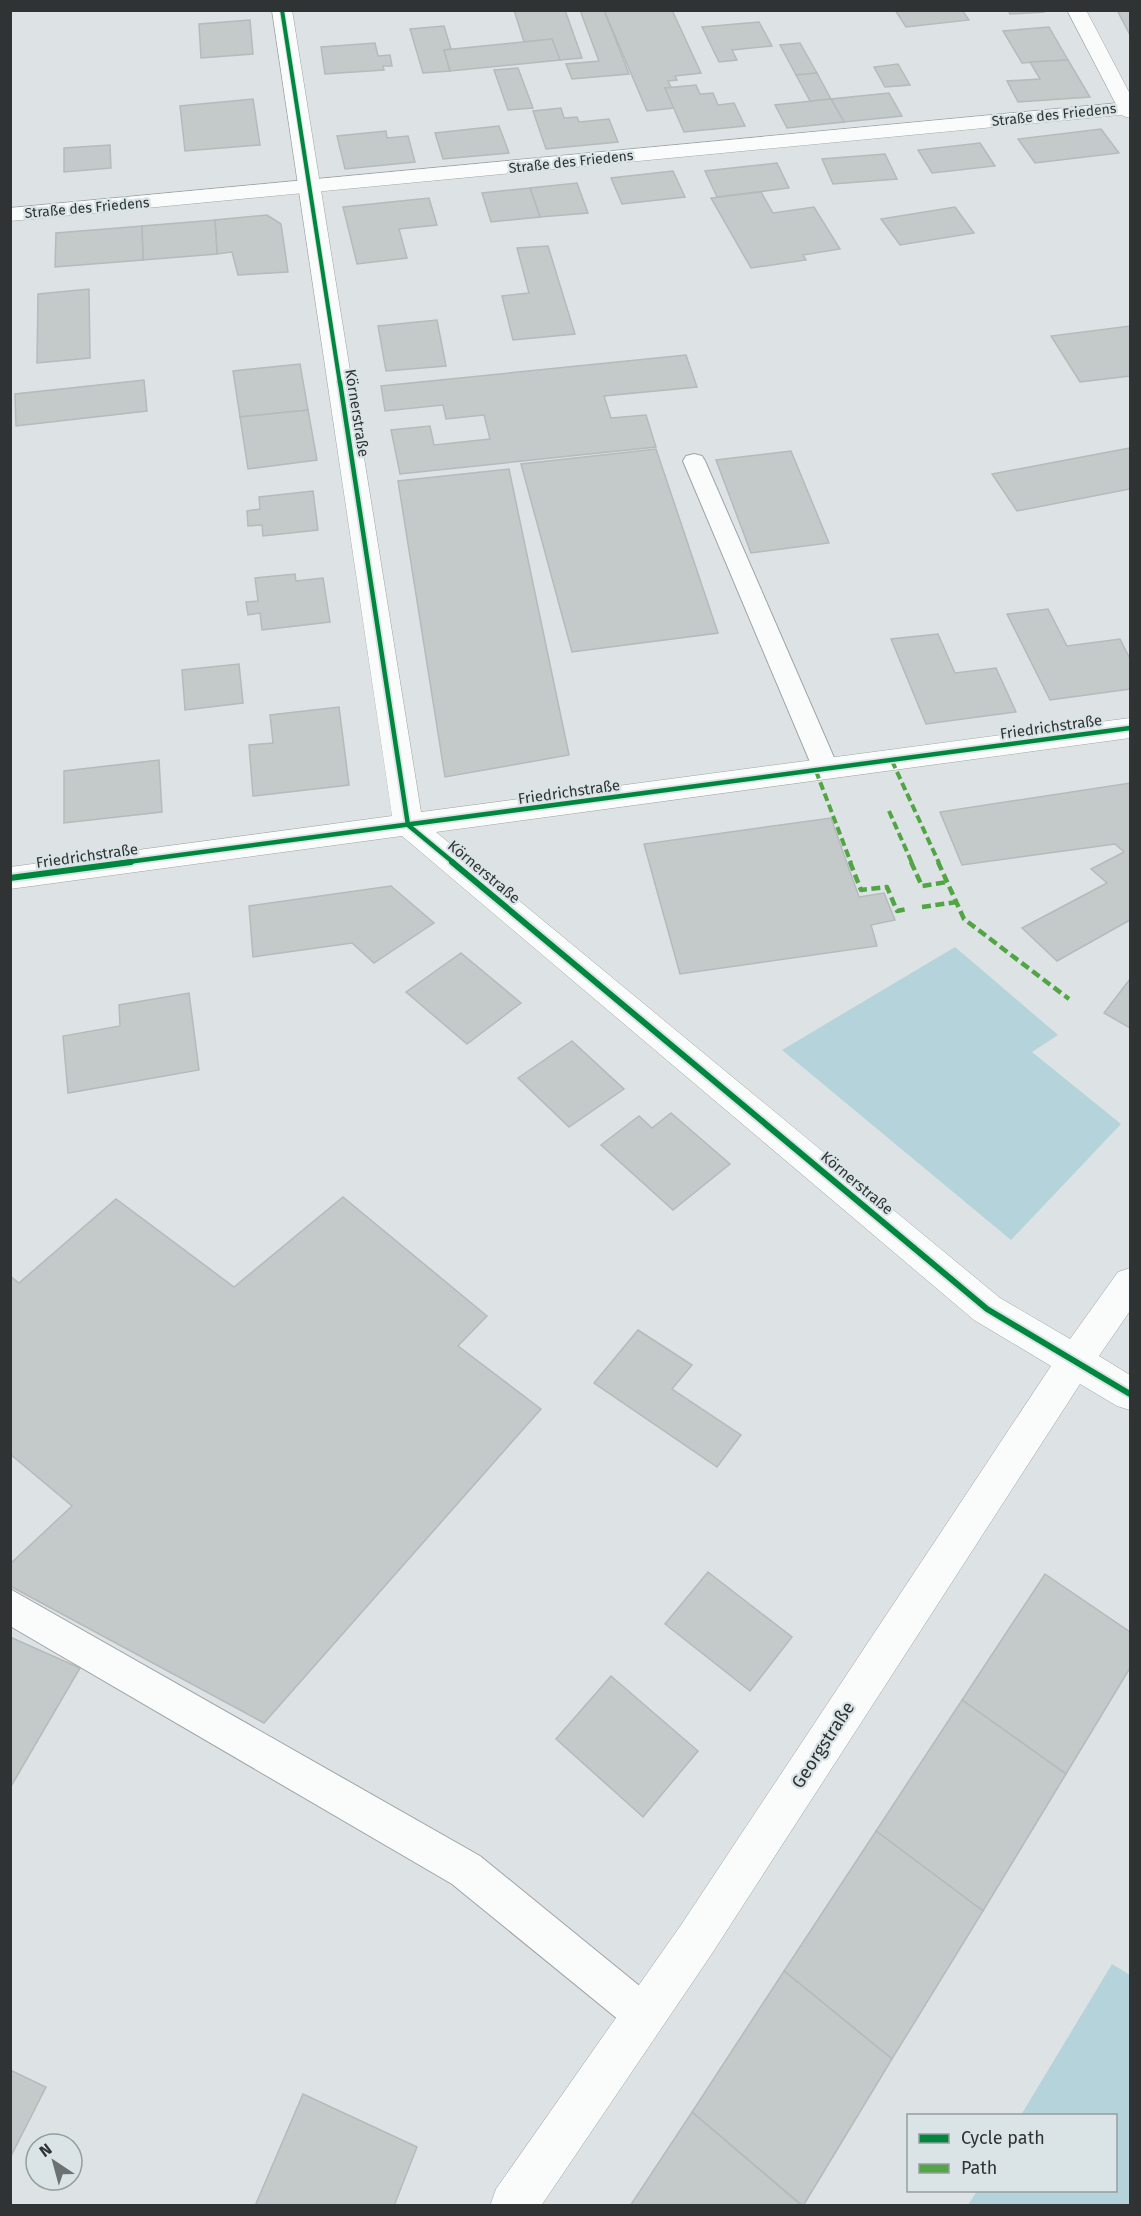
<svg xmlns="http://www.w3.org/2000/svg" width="1141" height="2216" font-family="'Fira Sans',sans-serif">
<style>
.green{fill:#b5d3da}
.building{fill:#c4c9ca;stroke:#b5babb;stroke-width:1.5}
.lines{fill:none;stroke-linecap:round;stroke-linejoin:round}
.lane-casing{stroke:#9ea3a4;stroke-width:2}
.street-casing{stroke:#9ea3a4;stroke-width:1}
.secondary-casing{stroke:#9ea3a4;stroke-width:1}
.lane{fill:#fafbfb;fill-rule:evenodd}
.street{fill:#fafbfb;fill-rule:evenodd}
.secondary{fill:#fafbfb;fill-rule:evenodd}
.quiet-far1{stroke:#52a544;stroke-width:4;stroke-dasharray:8 4;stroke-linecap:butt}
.quiet{stroke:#52a544;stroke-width:4.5;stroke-dasharray:9 4.5;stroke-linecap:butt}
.cycleway-far2-casing{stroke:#dae4e7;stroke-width:6}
.cycleway-far1-casing{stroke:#dae4e7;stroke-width:8}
.cycleway-casing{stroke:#dae4e7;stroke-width:10}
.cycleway-far2{stroke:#00873e;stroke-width:4}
.cycleway-far1{stroke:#00873e;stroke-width:4.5}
.cycleway{stroke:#00873e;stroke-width:6}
.labels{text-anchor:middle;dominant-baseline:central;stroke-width:4.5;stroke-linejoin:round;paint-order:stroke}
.far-street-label{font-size:14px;fill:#2f3334;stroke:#dae4e7}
.street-label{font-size:15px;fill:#2f3334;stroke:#dae4e7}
.near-street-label{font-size:18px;fill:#2f3334;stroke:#dae4e7}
</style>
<rect width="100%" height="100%" fill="#dde3e4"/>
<g class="green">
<polygon points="955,947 1058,1035 1032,1052 1121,1124 1011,1240 782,1050"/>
<polygon points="1112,1964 1130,1975 1130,2205 968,2205 977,2191 1116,2190 1116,2116 1021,2115"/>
</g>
<g class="building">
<polygon points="514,10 565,10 582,58 560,60 552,39 524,42"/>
<polygon points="580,10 604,10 629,74 572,79 566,64 599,61"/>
<polygon points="604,10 672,10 701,73 675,76 677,80 668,81 671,87 665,88 674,108 647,111"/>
<polygon points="895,10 962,10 969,20 906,27"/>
<polygon points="1008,10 1044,10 1044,12 1010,14"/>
<polygon points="1117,10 1130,10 1130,35"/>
<polygon points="250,20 253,54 201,58 199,24"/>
<polygon points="759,22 772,46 732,50 737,60 719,62 702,27"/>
<polygon points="444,26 451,49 444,50 450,71 423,73 410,29"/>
<polygon points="1049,27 1068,60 1022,63 1003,31"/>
<polygon points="552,39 560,60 450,71 444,50"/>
<polygon points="375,43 378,56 390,55 392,66 383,66 384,70 325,74 321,47"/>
<polygon points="800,43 817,73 796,75 780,45"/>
<polygon points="1068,60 1090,97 1018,102 1007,81 1040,79 1030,62"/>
<polygon points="898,64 910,85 885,87 874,67"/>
<polygon points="518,68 533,108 508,110 494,70"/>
<polygon points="817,73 831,99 810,101 796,75"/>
<polygon points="696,85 700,94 713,93 718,105 734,103 745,126 684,132 665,88"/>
<polygon points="889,93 902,116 844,122 831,99"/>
<polygon points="253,99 260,145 185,151 180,106"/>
<polygon points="831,99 844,122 787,128 775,105"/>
<polygon points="561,108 564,118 577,117 579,122 609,119 618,142 546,149 533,111"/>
<polygon points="499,126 509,153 443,159 435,133"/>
<polygon points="1101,129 1119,153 1035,163 1018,139"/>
<polygon points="386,131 387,138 408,136 415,162 345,169 337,136"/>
<polygon points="980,143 995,166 932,173 918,150"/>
<polygon points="110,145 111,168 64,172 64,148"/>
<polygon points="885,154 897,179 833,184 822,159"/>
<polygon points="777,163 789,188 717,197 705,171"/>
<polygon points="673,171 685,197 622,204 611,178"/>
<polygon points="577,183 588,213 540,217 530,188"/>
<polygon points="530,188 540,217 491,222 482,193"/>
<polygon points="761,192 773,213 814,207 840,249 803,255 806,260 751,268 711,198"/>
<polygon points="429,198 437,225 399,229 407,258 357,264 343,207"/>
<polygon points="955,207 974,233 900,245 881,219"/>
<polygon points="267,215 281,224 288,272 238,275 232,252 217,254 215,220"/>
<polygon points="215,220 217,254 143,260 142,226"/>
<polygon points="142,226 143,260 55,267 56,233"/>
<polygon points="548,246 575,334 513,340 502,296 529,293 517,248"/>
<polygon points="89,289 90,358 37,363 38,294"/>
<polygon points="437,320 446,366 386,371 378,326"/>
<polygon points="1130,326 1130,376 1080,382 1051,336"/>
<polygon points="686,355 697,387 604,396 611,418 646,415 656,447 400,474 391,430 430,426 434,445 490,439 484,415 446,419 443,405 385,411 381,386"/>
<polygon points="300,364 308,410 240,417 233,371"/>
<polygon points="144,380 147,411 16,426 15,394"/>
<polygon points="308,410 317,460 248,469 240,417"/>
<polygon points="1130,448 1130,489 1017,511 992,474"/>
<polygon points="656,449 718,633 572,652 521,464"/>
<polygon points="791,451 829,543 751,553 716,460"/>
<polygon points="509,469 569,755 445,777 398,481"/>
<polygon points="313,491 318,530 263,536 262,525 248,526 247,511 260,509 259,497"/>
<polygon points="295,574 296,581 323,578 330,622 262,630 260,613 248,615 246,602 258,601 255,578"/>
<polygon points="1048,609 1067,646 1120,639 1130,659 1130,689 1050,700 1007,614"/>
<polygon points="938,634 955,673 996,668 1016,712 926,724 891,639"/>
<polygon points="239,664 243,703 185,710 182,670"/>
<polygon points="339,707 349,785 253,796 249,745 273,743 270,715"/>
<polygon points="159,760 162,812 64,823 64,771"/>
<polygon points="1130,783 1130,920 1057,961 1022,928 1107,883 1091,869 1124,852 1115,844 962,865 940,812"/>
<polygon points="831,818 859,897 884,893 895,920 871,925 877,946 680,974 644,844"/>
<polygon points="391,886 434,923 374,963 352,943 253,957 249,906"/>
<polygon points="461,953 521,1003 467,1044 406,992"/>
<polygon points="1130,979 1130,1028 1104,1013"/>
<polygon points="189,993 199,1070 68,1093 63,1036 120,1026 119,1005"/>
<polygon points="572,1041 624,1089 569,1127 518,1078"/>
<polygon points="671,1113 730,1164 673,1210 601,1145 639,1116 652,1128"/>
<polygon points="343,1197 487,1316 458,1346 541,1409 264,1723 10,1586 10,1564 72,1506 10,1454 10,1276 19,1283 116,1199 234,1287"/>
<polygon points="638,1330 692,1365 672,1389 741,1435 717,1467 594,1383"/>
<polygon points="708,1572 792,1637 750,1691 665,1624"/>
<polygon points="1045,1574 1130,1632 1130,1668 1066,1774 962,1700"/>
<polygon points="10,1637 80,1668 10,1788"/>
<polygon points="611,1676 698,1751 643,1817 556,1739"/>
<polygon points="962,1700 1066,1774 983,1911 876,1831"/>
<polygon points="876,1831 983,1911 892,2059 784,1971"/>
<polygon points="784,1971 892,2059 803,2206 692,2112"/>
<polygon points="10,2070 46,2087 10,2158"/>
<polygon points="303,2094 417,2147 394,2206 255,2206"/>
<polygon points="692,2112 802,2206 630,2206"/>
</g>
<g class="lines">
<defs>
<g id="lane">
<polygon points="694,454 702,456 705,461 839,769 835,776 826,778 817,776 813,769 683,461 686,456"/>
<polygon points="10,1589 480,1856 658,2001 664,2015 658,2029 644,2035 630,2029 452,1884 10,1626"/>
</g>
<g id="street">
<polygon points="272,10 292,10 421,812 1130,718 1130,738 436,832 1000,1298 1070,1339 1118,1272 1130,1268 1130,1311 1099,1356 1130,1375 1130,1410 1117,1406 1080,1384 711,1955 541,2206 490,2206 496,2189 681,1925 1051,1366 974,1320 402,836 10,889 10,867 392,816"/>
<polygon points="1067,10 1086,10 1130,94 1130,118 1123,116 1120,112"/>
</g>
<polygon id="secondary" points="1130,102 1130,114 10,221 10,208"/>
</defs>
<use href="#lane" class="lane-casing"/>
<use href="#street" class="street-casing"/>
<use href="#secondary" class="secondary-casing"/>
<use href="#lane" class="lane"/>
<use href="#street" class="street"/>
<use href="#secondary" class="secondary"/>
<g class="quiet-far1">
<polyline points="892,761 939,863"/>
<polyline points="816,771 851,863"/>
<polyline points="889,811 912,863"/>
</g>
<g class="quiet">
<polyline points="850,862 861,890 887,887 897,911 907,909"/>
<polyline points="911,862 922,886 947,882"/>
<polyline points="938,862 964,919 1069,999"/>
<polyline points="922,907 957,902"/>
</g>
<defs>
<polyline id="cycleway-far2" points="282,10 340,384"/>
<g id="cycleway-far1">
<polyline points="340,382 408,825 454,863"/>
<polyline points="120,863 1130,728"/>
</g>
<g id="cycleway">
<polyline points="452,862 987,1309 1130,1394"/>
<polyline points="10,878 131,862"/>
</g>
</defs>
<use href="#cycleway-far2" class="cycleway-far2-casing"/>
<use href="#cycleway-far1" class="cycleway-far1-casing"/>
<use href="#cycleway" class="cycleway-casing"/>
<use href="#cycleway-far2" class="cycleway-far2"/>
<use href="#cycleway-far1" class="cycleway-far1"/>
<use href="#cycleway" class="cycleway"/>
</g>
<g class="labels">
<g class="far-street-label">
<text transform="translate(1054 115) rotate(-6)">Straße des Friedens</text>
<text transform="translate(571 162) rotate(-6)">Straße des Friedens</text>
<text transform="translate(87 208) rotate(-5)">Straße des Friedens</text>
</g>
<g class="street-label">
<text transform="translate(357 413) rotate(81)">Körnerstraße</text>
<text transform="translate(1051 727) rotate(-8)">Friedrichstraße</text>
<text transform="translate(569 792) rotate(-8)">Friedrichstraße</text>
<text transform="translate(87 856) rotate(-8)">Friedrichstraße</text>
<text transform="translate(484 872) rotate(40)">Körnerstraße</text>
<text transform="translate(857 1183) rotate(40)">Körnerstraße</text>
</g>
<g class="near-street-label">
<text transform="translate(823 1745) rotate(-57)">Georgstraße</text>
</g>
</g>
<rect width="1141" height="2216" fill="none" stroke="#2f3334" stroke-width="24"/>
<rect x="907" y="2114" width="210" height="78" fill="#dae4e7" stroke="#969d9f" stroke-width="1.5"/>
<rect x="919" y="2134" width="30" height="9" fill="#00873e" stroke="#969d9f" stroke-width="1.5"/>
<text x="961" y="2144" font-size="18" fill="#2f3334">Cycle path</text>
<rect x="919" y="2164" width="30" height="9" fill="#52a544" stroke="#969d9f" stroke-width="1.5"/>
<text x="961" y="2174" font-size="18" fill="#2f3334">Path</text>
<g transform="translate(54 2162) rotate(324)"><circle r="28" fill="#dae4e7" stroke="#969d9f" stroke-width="1.5"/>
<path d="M0-4.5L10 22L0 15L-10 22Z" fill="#6c7172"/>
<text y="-9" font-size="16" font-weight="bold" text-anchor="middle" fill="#2f3334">N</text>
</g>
</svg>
